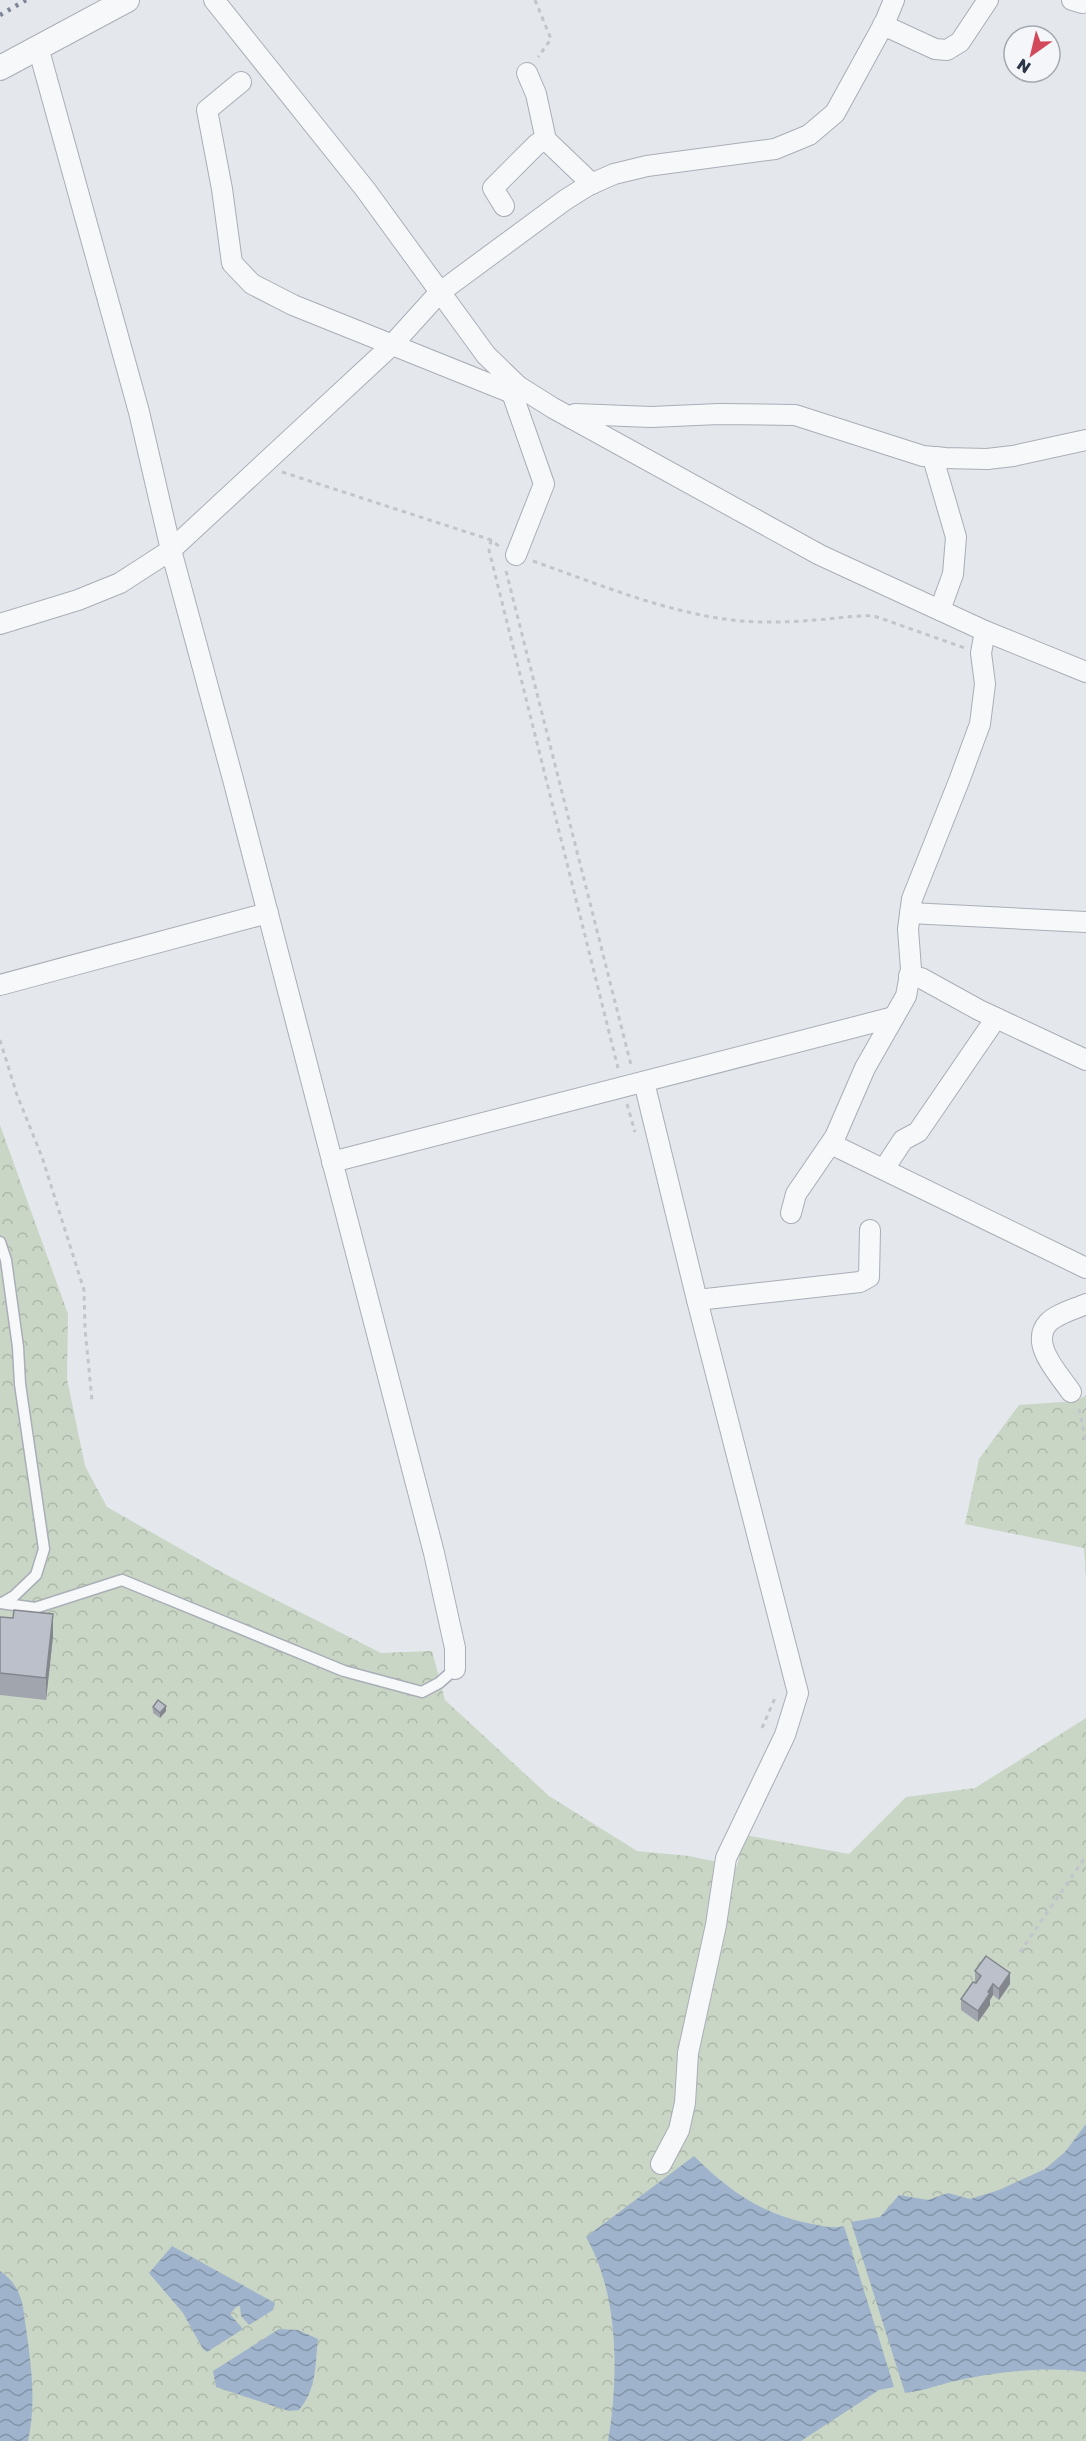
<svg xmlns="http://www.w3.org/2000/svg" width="1086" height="2441" font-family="'Golos Text',sans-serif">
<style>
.forest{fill:url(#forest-crowns)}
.water{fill:url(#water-waves)}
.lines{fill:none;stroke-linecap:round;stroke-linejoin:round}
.service-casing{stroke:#a9aeb7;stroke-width:13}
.minor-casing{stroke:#a9aeb7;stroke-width:22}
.tertiary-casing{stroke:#a9aeb7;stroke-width:26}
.path{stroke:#c2c5cb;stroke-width:3;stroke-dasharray:4.5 4.5;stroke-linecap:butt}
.service{stroke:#f7f8fa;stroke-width:10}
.minor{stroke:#f7f8fa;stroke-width:20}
.tertiary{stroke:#f7f8fa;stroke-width:24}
.rail{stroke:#7d8696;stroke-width:4.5;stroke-dasharray:3 6;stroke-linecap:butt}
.wall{fill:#a1a5ae}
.shaded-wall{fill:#83868d}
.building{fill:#bbc0ca;stroke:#83868d;stroke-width:1.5}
</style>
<defs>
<pattern id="forest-crowns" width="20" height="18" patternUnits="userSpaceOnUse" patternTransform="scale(1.5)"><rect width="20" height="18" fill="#c9d6c5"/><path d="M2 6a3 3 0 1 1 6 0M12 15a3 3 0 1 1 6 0" fill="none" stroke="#adb8ab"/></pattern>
<pattern id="water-waves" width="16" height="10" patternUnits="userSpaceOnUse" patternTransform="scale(1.5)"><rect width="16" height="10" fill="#9fb4cc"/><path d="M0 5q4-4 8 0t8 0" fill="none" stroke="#8293a7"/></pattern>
</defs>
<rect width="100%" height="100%" fill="#e4e7ec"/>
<g class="forest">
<polygon points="0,1125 68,1314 67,1379 85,1466 107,1507 223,1573 381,1653 432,1651 445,1700 549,1796 637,1851 689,1856 737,1866 744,1835 849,1854 906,1797 975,1788 1086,1718 1086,2441 0,2441"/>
<polygon points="1086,1395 1086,1579 1084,1548 965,1524 979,1459 1019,1405 1077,1401"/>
</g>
<g class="water">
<path d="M1086,2124V2372C1043,2366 997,2372 955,2381C938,2385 923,2391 905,2393L851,2222L880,2217L899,2195L928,2200L948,2193L970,2199L999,2190L1045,2169L1065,2152Z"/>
<path d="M694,2156C729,2191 763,2215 812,2224C823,2226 833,2229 844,2226L894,2387L879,2390L801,2441H608C619,2377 619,2294 586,2237Z"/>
<polygon points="172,2246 275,2303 273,2310 249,2325 241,2316 240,2306 236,2307 230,2314 243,2329 207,2352 203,2349 183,2313 149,2273"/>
<path d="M0,2271C13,2280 20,2291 23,2307C29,2351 38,2397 28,2441H0Z"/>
<path d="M279,2329L298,2330L318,2339C315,2365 317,2389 299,2410L289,2411L216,2387L213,2371Z"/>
</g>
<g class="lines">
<defs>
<g id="service">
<polyline points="0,1242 6,1260 18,1347 20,1384 44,1549 36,1575 14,1596 2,1603"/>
<polyline points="0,1603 35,1608 122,1580 344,1671 422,1692 439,1683 455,1669"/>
</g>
<g id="minor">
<polyline points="214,0 365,189 486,355 518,386 553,408 820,555 985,631 1086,672"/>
<polyline points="1072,0 1082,3"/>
<polyline points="883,25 935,49 947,50 960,42 988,0"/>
<polyline points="38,47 139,412 171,550 234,783 434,1553 455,1648 455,1669"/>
<polyline points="527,73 536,94 546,140 592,184"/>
<polyline points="241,82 207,110 222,189 232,263 252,284 293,305 512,393"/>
<polyline points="504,206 493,188 537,144 546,140"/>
<polyline points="571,418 575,414 651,417 719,414 795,415 923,456 945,458 987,459 1013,456 1086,440"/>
<polyline points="936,457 935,465 956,537 953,574 940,610"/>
<polyline points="516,555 544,484 512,393 518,386"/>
<polyline points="0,624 78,600 120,583 171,550 392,345 439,293 565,200 589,185 614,174 647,166 775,149 809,135 835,113 885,22 894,0"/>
<polyline points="910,913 1086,922"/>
<polyline points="909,976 921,978 979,1010 1086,1060"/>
<polyline points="0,985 268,913"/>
<polyline points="644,1082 697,1300 798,1693 785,1735 726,1858 716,1925 688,2053 685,2103 679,2130 661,2164"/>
<polyline points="831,1144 1086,1268"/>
<polyline points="332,1162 894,1017"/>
<polyline points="884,1169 903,1140 918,1132 996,1018"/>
<polyline points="791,1213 796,1194 835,1137 865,1068 906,996 911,969 908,929 912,899 959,781 980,724 985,684 981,653 985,631"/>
<polyline points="697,1300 860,1282 869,1277 870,1230"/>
<path d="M1071,1392C1059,1374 1029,1344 1048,1323C1056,1314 1075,1309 1086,1304"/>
</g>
<polyline id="tertiary" points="0,68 127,0"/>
</defs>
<use href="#service" class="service-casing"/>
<use href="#minor" class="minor-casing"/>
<use href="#tertiary" class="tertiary-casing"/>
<g class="path">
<polyline points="535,0 551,39 538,57"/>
<polyline points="282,472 491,540 500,547"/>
<polyline points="491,540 489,550 618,1068"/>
<path d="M533,561C601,585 669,614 741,621C765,623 791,622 815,620C835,619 854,615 874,616L965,648"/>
<polyline points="506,571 631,1065"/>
<polyline points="0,1040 17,1095 42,1157 84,1290 85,1329 92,1400"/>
<polyline points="627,1104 635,1132"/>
<polyline points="1079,1409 1086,1440"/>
<polyline points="762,1728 775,1698"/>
<polyline points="1020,1952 1086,1856"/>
</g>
<use href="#service" class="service"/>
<use href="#minor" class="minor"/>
<use href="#tertiary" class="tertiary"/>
<polyline class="rail" points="0,15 26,0"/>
</g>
<g class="wall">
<polygon points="0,1617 53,1636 46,1700 0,1695"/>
<polygon points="153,1707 166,1711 160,1718 153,1713"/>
<polygon points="975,1971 1010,1984 999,2000 993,1995 990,2000 990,2005 978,2022 961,2010 961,1999 975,1983"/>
</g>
<g class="shaded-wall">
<polygon points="53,1614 53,1636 46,1700 46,1678"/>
<polygon points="166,1706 166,1711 160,1718 160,1713"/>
<polygon points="1010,1973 1010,1984 999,2000 999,1989"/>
<polygon points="993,1984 993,1995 990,2000 990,2005 978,2022 978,2011 988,1992"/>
</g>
<g class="building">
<polygon points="14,1610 53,1614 46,1678 0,1673 0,1617 13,1618"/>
<polygon points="158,1700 166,1706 160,1713 153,1707"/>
<polygon points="986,1956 1010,1973 999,1989 993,1984 988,1992 990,1993 978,2011 961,1999 973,1982 976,1983 981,1976 975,1971"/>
</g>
<g transform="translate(1032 54) rotate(214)"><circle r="28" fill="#f4f6f9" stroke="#a4a8b1" stroke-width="1.5"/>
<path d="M0-4.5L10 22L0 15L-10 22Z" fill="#d1495b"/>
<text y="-9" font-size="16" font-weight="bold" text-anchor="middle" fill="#2b3445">N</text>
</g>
</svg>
